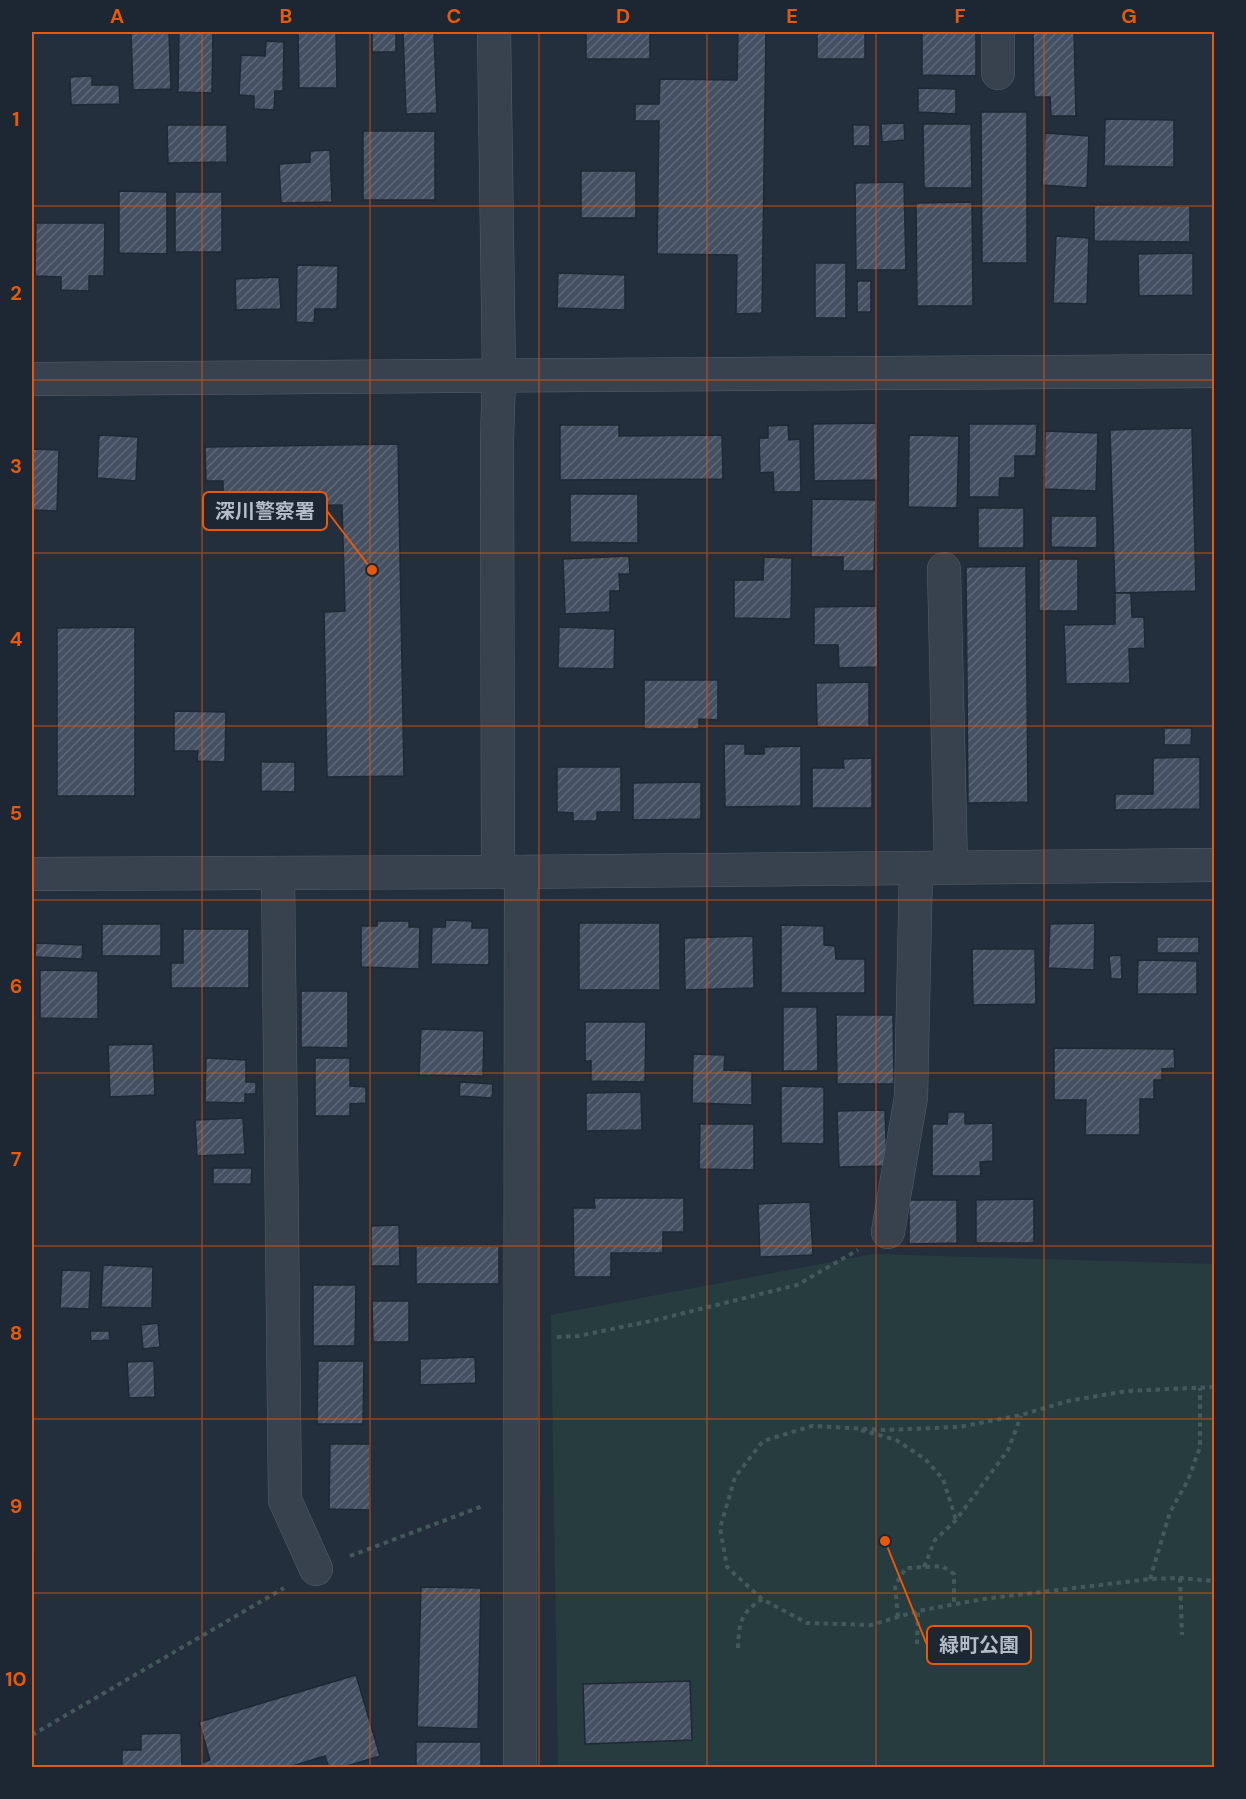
<svg xmlns="http://www.w3.org/2000/svg" width="1246" height="1799" font-family="'DM Sans','Noto Sans JP',sans-serif">
<style>
.park{fill:#263c3f}
.building{fill:url(#building-hatch);stroke:#1f2835;stroke-width:1.5}
.lines{fill:none;stroke-linecap:round;stroke-linejoin:round}
.minor-casing{stroke:#565f6c;stroke-width:34}
.path{stroke:#44595c;stroke-width:4;stroke-dasharray:4.5 4.5;stroke-linecap:butt}
.minor{stroke:#38414e;stroke-width:33}
.grid{fill:none;stroke:#e8590c;stroke-width:1.5;stroke-opacity:0.55}
.leader{fill:none;stroke:#e8590c;stroke-width:2}
.callout-dot{fill:#e8590c;stroke:#1d2633;stroke-width:2}
.callout{fill:#1d2633;stroke:#e8590c;stroke-width:2}
.callout-label{font-size:20px;text-anchor:middle;font-weight:bold;fill:#b4bcc9}
.neatline{fill:none;stroke:#e8590c;stroke-width:2}
.grid-label{font-size:20px;text-anchor:middle;font-weight:bold;fill:#e8590c}
</style>
<defs>
<pattern id="building-hatch" width="6" height="6" patternUnits="userSpaceOnUse" patternTransform="scale(1.5)"><rect width="6" height="6" fill="#455162"/><path d="M-1 1l2-2M0 6l6-6M5 7l2-2" fill="none" stroke="#5d6877"/></pattern>
</defs>
<rect width="100%" height="100%" fill="#242f3e"/>
<polygon class="park" points="873,1254 1214,1264 1214,1767 558,1767 551,1315"/>
<g class="building">
<polygon points="169,32 171,89 133,90 131,33"/>
<polygon points="179,32 213,32 212,93 178,92"/>
<polygon points="298,32 336,32 337,88 299,88"/>
<rect x="372" y="32" width="24" height="20"/>
<polygon points="403,32 434,32 437,113 406,114"/>
<rect x="586" y="32" width="64" height="27"/>
<polygon points="738,32 766,32 762,313 736,314 737,255 657,254 659,121 635,121 635,104 659,104 660,79 737,80"/>
<rect x="817" y="32" width="48" height="27"/>
<polygon points="922,32 976,32 976,76 922,75"/>
<polygon points="1033,32 1074,32 1076,116 1051,116 1050,97 1034,97"/>
<polygon points="266,41 284,42 283,91 275,91 274,110 254,109 254,96 239,95 241,55 265,56"/>
<polygon points="92,76 92,85 119,85 120,104 71,105 70,77"/>
<polygon points="918,88 956,89 956,114 918,112"/>
<polygon points="981,112 1027,112 1027,263 982,263"/>
<polygon points="1105,119 1174,120 1174,167 1104,166"/>
<polygon points="904,123 905,140 882,142 881,124"/>
<polygon points="923,124 971,124 972,188 924,188"/>
<polygon points="167,125 227,125 227,162 168,163"/>
<rect x="853" y="125" width="17" height="21"/>
<rect x="363" y="131" width="72" height="69"/>
<polygon points="1045,133 1089,136 1087,188 1042,185"/>
<polygon points="330,150 332,202 281,203 279,164 310,162 310,151"/>
<rect x="581" y="171" width="55" height="47"/>
<polygon points="904,182 906,270 856,270 855,183"/>
<polygon points="119,191 167,192 167,254 119,253"/>
<rect x="175" y="192" width="47" height="60"/>
<polygon points="972,202 973,306 917,306 916,203"/>
<polygon points="1094,205 1190,206 1190,242 1094,241"/>
<polygon points="36,223 105,223 104,276 89,276 89,291 61,290 61,277 35,276"/>
<polygon points="1056,236 1089,238 1087,304 1053,303"/>
<polygon points="1193,253 1193,295 1139,296 1138,254"/>
<rect x="815" y="263" width="31" height="55"/>
<polygon points="297,265 338,266 337,309 315,309 314,323 296,322"/>
<polygon points="558,273 625,275 625,310 557,308"/>
<polygon points="279,277 281,309 236,310 235,279"/>
<rect x="857" y="281" width="14" height="31"/>
<polygon points="876,423 878,480 814,481 813,424"/>
<polygon points="969,424 1037,424 1036,456 1015,456 1015,478 1000,478 999,497 969,497"/>
<polygon points="560,425 619,425 619,436 722,435 723,479 560,480"/>
<polygon points="788,425 789,440 800,439 801,492 774,492 773,472 760,473 759,438 768,438 768,426"/>
<polygon points="1192,428 1196,591 1115,593 1110,430"/>
<polygon points="1045,431 1098,433 1096,491 1044,489"/>
<polygon points="99,435 138,437 136,481 97,478"/>
<polygon points="909,435 959,436 957,508 908,507"/>
<polygon points="398,444 404,776 327,777 324,612 345,611 342,505 223,507 223,481 206,481 205,447"/>
<polygon points="32,449 59,450 57,511 32,510"/>
<polygon points="570,494 638,494 638,543 570,542"/>
<polygon points="812,499 876,500 874,571 843,571 843,557 811,557"/>
<rect x="978" y="508" width="46" height="40"/>
<polygon points="1051,516 1097,516 1097,548 1051,547"/>
<polygon points="629,556 630,574 619,574 620,591 610,591 610,612 565,614 563,559"/>
<polygon points="764,557 792,558 791,619 734,618 734,580 763,580"/>
<rect x="1039" y="559" width="39" height="52"/>
<polygon points="1026,566 1028,802 968,803 966,567"/>
<polygon points="1115,593 1131,593 1132,617 1144,617 1145,648 1129,649 1130,683 1066,684 1064,625 1115,624"/>
<polygon points="877,606 878,667 839,668 838,645 814,645 814,607"/>
<polygon points="135,627 135,796 57,796 57,628"/>
<polygon points="559,627 615,629 614,669 558,668"/>
<polygon points="644,680 718,680 718,720 699,719 699,729 644,729"/>
<polygon points="869,682 869,727 817,727 816,683"/>
<polygon points="174,711 226,712 225,762 197,761 198,751 174,751"/>
<polygon points="1164,728 1192,728 1191,745 1164,745"/>
<polygon points="724,744 745,744 745,754 764,754 764,747 801,746 801,806 725,807"/>
<polygon points="1200,757 1200,809 1115,810 1115,794 1153,794 1153,758"/>
<polygon points="872,758 872,808 812,808 812,768 844,768 843,759"/>
<polygon points="261,762 295,762 295,792 261,791"/>
<polygon points="557,767 621,767 621,812 597,812 597,821 573,821 573,813 557,812"/>
<polygon points="701,782 701,819 633,820 633,783"/>
<polygon points="446,920 472,921 472,928 489,928 489,965 431,964 432,927 445,927"/>
<polygon points="377,921 409,921 409,927 420,927 419,969 361,967 361,926 377,926"/>
<rect x="579" y="923" width="81" height="67"/>
<polygon points="1095,923 1094,970 1048,968 1050,924"/>
<rect x="102" y="924" width="59" height="32"/>
<polygon points="781,925 824,926 824,945 835,946 836,959 865,959 865,993 781,993"/>
<polygon points="183,929 249,929 249,988 171,988 171,963 183,963"/>
<polygon points="753,936 754,988 685,990 684,938"/>
<rect x="1157" y="937" width="42" height="16"/>
<polygon points="36,943 83,945 82,959 35,957"/>
<polygon points="972,949 1035,949 1036,1004 973,1005"/>
<polygon points="1121,955 1122,979 1111,979 1109,956"/>
<polygon points="1138,960 1197,961 1197,994 1137,994"/>
<polygon points="40,970 98,971 98,1019 40,1018"/>
<polygon points="301,991 348,991 348,1048 301,1047"/>
<polygon points="783,1007 817,1007 818,1071 783,1071"/>
<polygon points="836,1015 893,1015 894,1084 837,1084"/>
<polygon points="585,1022 646,1022 645,1082 591,1081 591,1061 585,1061"/>
<polygon points="421,1029 484,1031 483,1076 419,1075"/>
<polygon points="153,1044 155,1095 110,1097 108,1045"/>
<polygon points="1054,1048 1174,1049 1175,1068 1162,1069 1162,1080 1154,1080 1154,1099 1140,1099 1140,1135 1085,1135 1086,1100 1054,1100"/>
<polygon points="693,1054 725,1055 724,1070 752,1071 752,1105 692,1103"/>
<polygon points="206,1058 246,1060 246,1082 256,1082 256,1094 245,1094 245,1103 205,1102"/>
<polygon points="315,1058 350,1058 350,1086 366,1087 366,1103 350,1104 350,1116 315,1116"/>
<polygon points="460,1082 493,1084 492,1098 459,1096"/>
<polygon points="781,1086 824,1087 824,1144 781,1143"/>
<polygon points="641,1092 642,1130 586,1131 586,1093"/>
<polygon points="885,1110 887,1166 839,1167 837,1111"/>
<polygon points="948,1112 965,1112 965,1124 993,1123 993,1161 980,1162 981,1176 932,1176 932,1124 947,1124"/>
<polygon points="243,1118 245,1154 197,1156 195,1120"/>
<polygon points="700,1124 754,1124 754,1170 699,1169"/>
<polygon points="213,1168 252,1168 251,1184 213,1184"/>
<polygon points="594,1198 684,1198 684,1232 663,1232 663,1253 611,1253 611,1277 574,1277 573,1208 595,1208"/>
<polygon points="1034,1199 1034,1243 976,1243 976,1200"/>
<polygon points="909,1200 957,1200 957,1243 909,1244"/>
<polygon points="810,1202 813,1255 760,1257 758,1204"/>
<polygon points="399,1225 400,1266 371,1266 371,1226"/>
<rect x="416" y="1246" width="83" height="38"/>
<polygon points="103,1265 153,1267 152,1308 101,1307"/>
<polygon points="62,1270 91,1271 89,1309 60,1308"/>
<polygon points="313,1285 356,1285 355,1346 313,1346"/>
<polygon points="372,1301 409,1301 409,1342 373,1342"/>
<polygon points="158,1323 160,1347 143,1349 141,1325"/>
<polygon points="90,1331 109,1331 110,1340 91,1341"/>
<polygon points="475,1357 476,1383 420,1385 420,1359"/>
<polygon points="154,1361 155,1397 129,1398 127,1362"/>
<polygon points="318,1361 364,1361 363,1424 317,1424"/>
<polygon points="330,1444 370,1444 370,1510 329,1509"/>
<rect x="32" y="1549" width="2" height="47"/>
<polygon points="421,1587 481,1588 478,1729 417,1727"/>
<polygon points="356,1675 380,1756 340,1768 329,1768 325,1756 286,1768 203,1768 201,1763 210,1760 199,1722"/>
<polygon points="690,1681 692,1740 585,1744 583,1684"/>
<polygon points="181,1733 182,1768 122,1768 122,1750 141,1750 141,1734"/>
<rect x="416" y="1742" width="65" height="26"/>
</g>
<g class="lines">
<defs>
<g id="minor">
<polyline points="494,32 499,376 497,440 498,872"/>
<polyline points="998,32 998,73"/>
<path d="M32,379C426,375 820,374 1214,371"/>
<polyline points="944,569 951,867"/>
<polyline points="278,873 285,1500 316,1569"/>
<polyline points="32,874 498,872 1214,865"/>
<polyline points="888,1232 911,1097 916,868"/>
<polyline points="520,1768 521,872"/>
</g>
</defs>
<use href="#minor" class="minor-casing"/>
<g class="path">
<polyline points="557,1337 578,1336 656,1320 797,1285 858,1250"/>
<polyline points="1214,1387 1127,1391 1068,1401 1021,1415 959,1427 884,1430 812,1426 763,1441 735,1477 720,1528 727,1567 762,1599 807,1623 871,1625 918,1611 983,1599 1150,1579 1180,1578 1214,1581"/>
<polyline points="861,1430 896,1440 925,1459 943,1479 956,1520"/>
<polyline points="350,1556 483,1506"/>
<polyline points="924,1567 935,1540 956,1520 1008,1450 1021,1416"/>
<polyline points="1180,1578 1182,1635"/>
<polyline points="1150,1579 1170,1512 1188,1480 1200,1447 1200,1388"/>
<polyline points="898,1617 895,1585 906,1568 942,1566 954,1574 954,1604"/>
<polyline points="917,1644 918,1611"/>
<path d="M738,1648C739,1622 740,1614 762,1599"/>
<polyline points="32,1735 284,1588"/>
</g>
<use href="#minor" class="minor"/>
</g>
<path class="grid" d="M202,32V1768M370,32V1768M539,32V1768M707,32V1768M876,32V1768M1044,32V1768M32,206H1214M32,380H1214M32,553H1214M32,726H1214M32,900H1214M32,1073H1214M32,1246H1214M32,1419H1214M32,1593H1214"/>
<path class="leader" d="M372 570L327 511M885 1541L927 1645"/>
<g class="callout-dot">
<circle cx="372" cy="570" r="6"/>
<circle cx="885" cy="1541" r="6"/>
</g>
<g class="callout">
<rect x="203" y="492" width="124" height="38" rx="6"/>
<rect x="927" y="1626" width="104" height="38" rx="6"/>
</g>
<g class="callout-label">
<text x="265" y="518">深川警察署</text>
<text x="979" y="1652">緑町公園</text>
</g>
<rect width="1246" height="1799" fill="none" stroke="#1d2633" stroke-width="66"/>
<rect x="33" y="33" width="1180" height="1733" class="neatline"/>
<g class="grid-label">
<text x="117" y="23">A</text>
<text x="286" y="23">B</text>
<text x="454" y="23">C</text>
<text x="623" y="23">D</text>
<text x="792" y="23">E</text>
<text x="960" y="23">F</text>
<text x="1129" y="23">G</text>
<text x="16" y="126">1</text>
<text x="16" y="300">2</text>
<text x="16" y="473">3</text>
<text x="16" y="646">4</text>
<text x="16" y="820">5</text>
<text x="16" y="993">6</text>
<text x="16" y="1166">7</text>
<text x="16" y="1340">8</text>
<text x="16" y="1513">9</text>
<text x="16" y="1686">10</text>
</g>
</svg>
